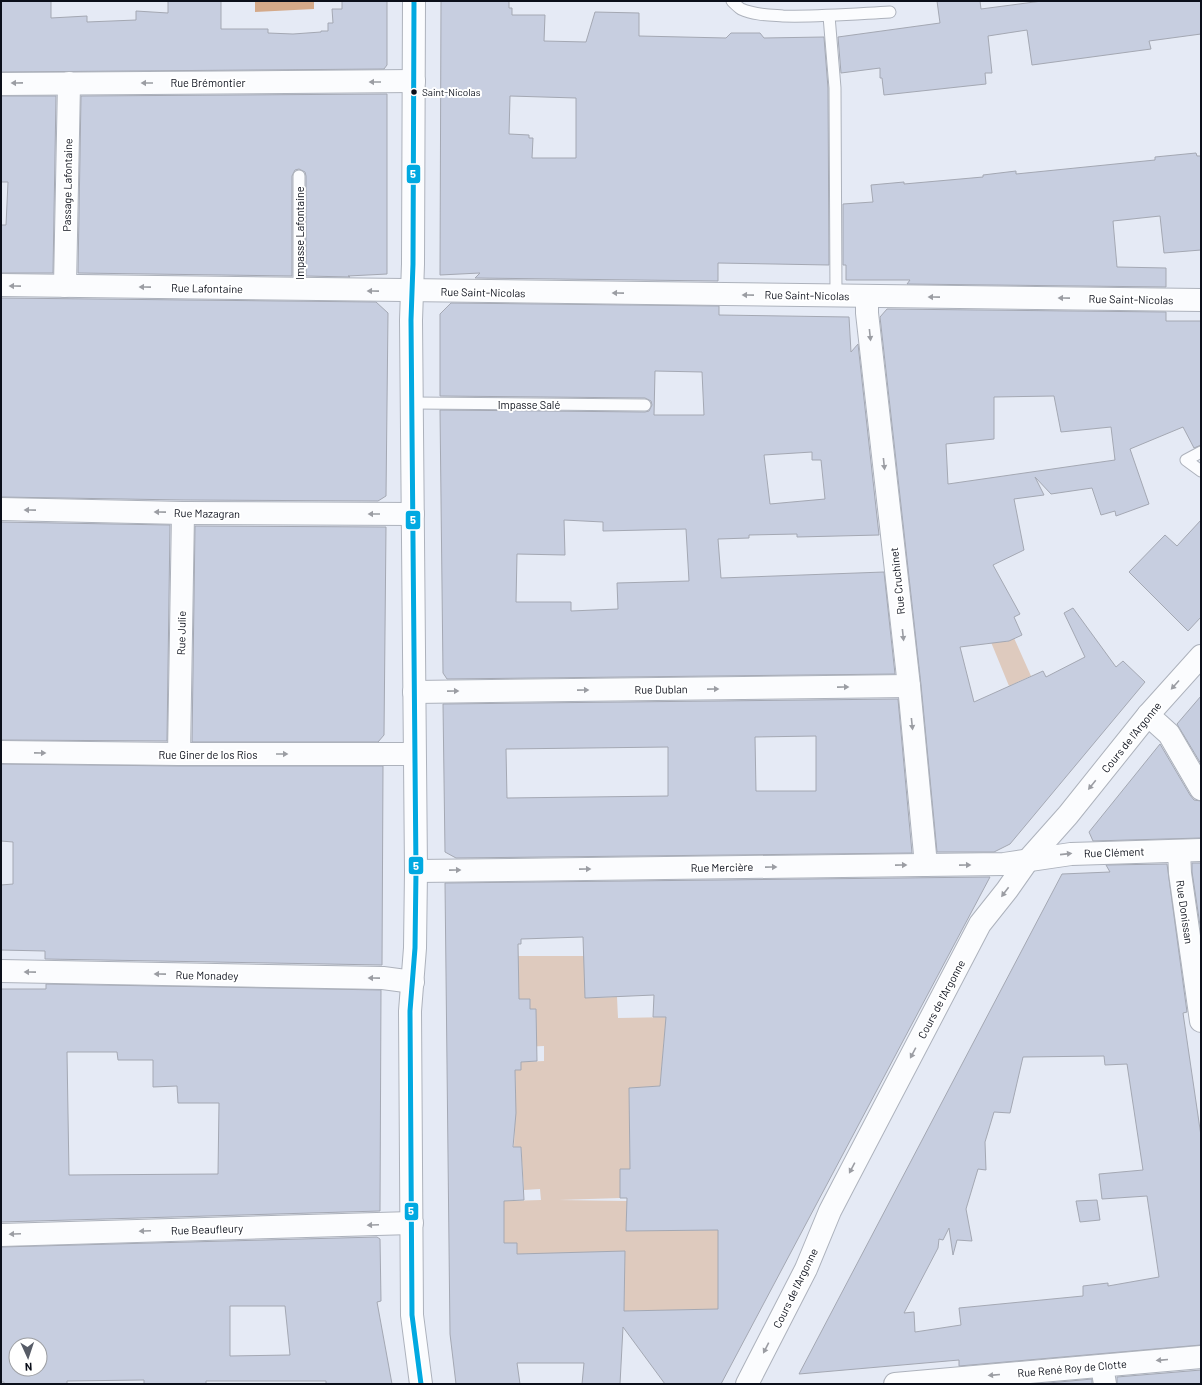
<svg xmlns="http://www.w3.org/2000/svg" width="1202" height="1385" font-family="Barlow,sans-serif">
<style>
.green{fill:#decabe}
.water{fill:#d4a989}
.building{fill:#c7cee0;stroke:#a4a8b3;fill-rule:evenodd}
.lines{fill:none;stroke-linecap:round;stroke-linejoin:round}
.lane-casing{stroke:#adb2bc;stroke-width:13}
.street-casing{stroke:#adb2bc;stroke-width:24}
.secondary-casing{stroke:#adb2bc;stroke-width:24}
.lane{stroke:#fbfcfe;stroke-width:11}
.street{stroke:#fbfcfe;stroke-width:22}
.secondary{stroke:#fbfcfe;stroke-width:22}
.bus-1-casing{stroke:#fff;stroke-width:8}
.bus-1{stroke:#01a9e1;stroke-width:5}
.oneway{fill:#9b9da3}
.bus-dot{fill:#0b0f1a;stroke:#fff;stroke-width:1.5}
.labels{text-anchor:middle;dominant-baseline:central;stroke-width:4;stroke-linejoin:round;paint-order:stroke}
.bus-label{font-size:10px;fill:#0b0f1a;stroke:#fff;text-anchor:start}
.street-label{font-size:11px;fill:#0b0f1a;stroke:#fff}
.line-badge{stroke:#fff;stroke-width:1.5}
.badge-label{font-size:11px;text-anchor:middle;font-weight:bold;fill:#fff}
</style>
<rect width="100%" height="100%" fill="#e5eaf5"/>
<g class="green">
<polygon points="977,608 997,621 1006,642 1014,638 1031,676 1009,686"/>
<polygon points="509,956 594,956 585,998 617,997 618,1018 672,1017 664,1040 660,1086 629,1089 630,1169 620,1170 620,1198 559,1200 627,1201 626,1231 718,1230 718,1309 624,1311 625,1252 517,1254 517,1243 504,1243 504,1201 541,1200 540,1189 524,1190 521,1147 514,1147 515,1120 510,1096 516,1095 515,1070 521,1070 521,1062 544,1061 544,1046 522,1047 536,1009 530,1009 530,999 519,999"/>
</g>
<polygon class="water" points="255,1 314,1 314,9 255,12"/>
<g class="building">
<polygon points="1,1 51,1 51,18 87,16 87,22 136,20 136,11 168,13 168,1 221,1 221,29 268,29 268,33 293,34 321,32 321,31 328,31 328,23 333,23 332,9 342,9 342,1 387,1 387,65 384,69 1,72"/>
<path d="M441,1H509V8H512V15H545L544,41L586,42L595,12L639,13V36L726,38L731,33H760L764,38L824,37L828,88L829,265L718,263V281L475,278L480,273L440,275ZM510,96L576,98V158H532L533,138H529V135L509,134Z"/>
<polygon points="937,1 980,1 981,9 1042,1 1201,1 1201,34 1149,41 1151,49 1032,65 1027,30 988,36 992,73 985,73 986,84 884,95 882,78 880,78 880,68 841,73 838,37 940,23"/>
<polygon points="387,94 387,274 348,276 350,277 306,276 306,176 305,172 299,169 295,170 292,176 292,276 78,273 81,96"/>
<polygon points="1,96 56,96 53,273 1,273 1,225 6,225 8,182 1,182"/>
<polygon points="1196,153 1197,156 1201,156 1201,250 1164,253 1160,216 1113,221 1117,267 1166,268 1166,287 907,284 910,280 846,280 846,265 843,265 843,204 873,202 871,185 904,182 904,184 983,177 983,175 1016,171 1016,174 1155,160 1155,157"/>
<polygon points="1,298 376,302 388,313 386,496 378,501 183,500 1,497"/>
<path d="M451,303L719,306V315L849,317L851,352L858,344L879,535L797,537V534L749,535V538L718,539L721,578L884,572L895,674L447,679L443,673L440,410L645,412L649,411L652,405L651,401L645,398L440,396V314ZM655,371L702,372L704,415H654ZM812,452V460H821L825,499L770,504L764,455ZM564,520L603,522V531L686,529L689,581L617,583L618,609L571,611V602H516L517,554L565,555Z"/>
<path d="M887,309L1166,312V321H1201V445L1194,448L1183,427L1130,449L1149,504L1116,516L1115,511L1101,515L1092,488L1051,494L1035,477L1044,495L1014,499L1024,550L993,565L1020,614L1014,617L1022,635L1009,641L960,647L974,702L1043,671L1046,677L1085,657L1064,613L1073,608L1116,667L1123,661L1145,682L1010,844L994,852H937L921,685L880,317ZM1054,396L1061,432L1111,427L1115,460L948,484L946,444L994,439V397Z"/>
<polygon points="1201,520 1201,617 1188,631 1129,572 1165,535 1177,546"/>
<polygon points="1,522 170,525 167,741 1,740"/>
<polygon points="195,526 386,527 384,735 378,742 192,742"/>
<polygon points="1201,696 1201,764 1177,724"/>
<path d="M898,699L912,853L456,858L445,852L443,704ZM816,736V791H756L755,737ZM668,747V796L507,798L506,749Z"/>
<polygon points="1160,744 1190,795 1194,800 1201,801 1201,838 1093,841 1089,832"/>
<polygon points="1,764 179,766 383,766 382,965 45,959 45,951 1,950 1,885 13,884 13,842 1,841"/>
<polygon points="1192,863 1201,863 1201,932 1192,872"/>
<path d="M1167,864L1187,1012L1183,1013L1201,1136V1345L959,1366V1360L799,1374L1062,874L1110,872L1106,865ZM1104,1056L1105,1065L1127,1064L1143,1170L1099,1174L1102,1199L1147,1196L1159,1277L1108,1286V1283L1083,1286V1296L959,1308L961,1325L915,1332L914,1312L904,1313L938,1248L939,1239L943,1240L949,1228L953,1255L957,1240L972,1241L966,1209L978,1169L986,1170L985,1142L994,1112L1010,1113L1023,1057Z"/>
<path d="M990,877L721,1384H665L623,1327L620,1384H582L584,1363H517L520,1384H456L450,1334L445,883ZM583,937L585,998L654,995L653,1017H666L660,1086L629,1088L630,1169H620V1198H627L626,1231L718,1230V1309L624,1311L625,1251L517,1254V1243H504V1201L524,1200L521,1147H513L516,1113L515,1070H521V1062L537,1061L536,1009H530V999H519L518,944H521V939Z"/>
<path d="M46,984L381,990L380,1211L1,1222V989H46ZM67,1052H117L118,1060H153V1087L177,1086L178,1103H219L218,1174L69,1175Z"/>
<polygon points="1097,1200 1100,1220 1080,1222 1076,1201"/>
<path d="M377,1237L380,1239L381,1301L377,1302L392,1384H326V1381H206V1384H144V1380L67,1381V1384H4V1382H1V1247ZM230,1306H285L290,1355L230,1356ZM16,1345H40V1369H16Z"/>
<polygon points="1201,1370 1201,1384 1117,1384 1117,1377"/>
<polygon points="1092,1379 1092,1384 1037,1384"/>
</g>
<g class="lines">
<defs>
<g id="lane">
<path d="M732,1C735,4 738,7 741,9C754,15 769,15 783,16C819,17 854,14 890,12"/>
<polyline points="829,16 835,88 836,296"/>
<polyline points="299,176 299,289"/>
<polyline points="413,403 645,405"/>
<polyline points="1201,452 1186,460 1201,471"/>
</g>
<g id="street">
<polyline points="1,84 414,81"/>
<polyline points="65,286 69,83"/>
<polyline points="867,296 867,313 909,686 926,865"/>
<polyline points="1,509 183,513 413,514"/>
<polyline points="414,692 909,686"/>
<polyline points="1148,715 1169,734 1201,789"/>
<polyline points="1,752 179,754 414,754"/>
<polyline points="179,754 183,513"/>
<polyline points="1179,851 1180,873 1201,1021"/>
<polyline points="416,871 1004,864 1071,854 1201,850"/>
<polyline points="1,971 383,978 413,982"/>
<polyline points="1,1235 412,1223"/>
<polyline points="1102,1366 1105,1384"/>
<polyline points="895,1384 1201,1357"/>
</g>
<g id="secondary">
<polyline points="414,1 413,264 411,320 416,871 415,948 410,1011 412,1315 421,1384"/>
<polyline points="1,285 1201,300"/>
<polyline points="747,1384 806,1269 830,1211 843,1186 980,924 1007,890 1028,860 1068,815 1148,715 1201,656"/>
</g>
</defs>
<use href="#lane" class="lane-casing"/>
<use href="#street" class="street-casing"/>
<use href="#secondary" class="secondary-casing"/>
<use href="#lane" class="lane"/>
<use href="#street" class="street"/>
<use href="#secondary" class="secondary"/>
<defs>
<polyline id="bus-1" points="414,1 413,264 411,320 416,871 415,948 410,1011 412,1315 421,1384"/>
</defs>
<use href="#bus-1" class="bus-1-casing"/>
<use href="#bus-1" class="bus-1"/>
</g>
<defs><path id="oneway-solid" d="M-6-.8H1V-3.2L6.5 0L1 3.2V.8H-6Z"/></defs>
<g class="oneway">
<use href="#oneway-solid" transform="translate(375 82) rotate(180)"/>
<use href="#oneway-solid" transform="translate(17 83) rotate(179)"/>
<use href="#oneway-solid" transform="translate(147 83) rotate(180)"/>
<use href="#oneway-solid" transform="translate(15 286) rotate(-179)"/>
<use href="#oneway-solid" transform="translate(145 287) rotate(-179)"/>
<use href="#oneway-solid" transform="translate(373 291) rotate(-179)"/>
<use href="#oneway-solid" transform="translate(618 293) rotate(-179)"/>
<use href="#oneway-solid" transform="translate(748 295) rotate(-179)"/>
<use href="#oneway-solid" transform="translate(934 297) rotate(-179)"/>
<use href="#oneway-solid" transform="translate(1064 298) rotate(-179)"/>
<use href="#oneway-solid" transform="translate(870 335) rotate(84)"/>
<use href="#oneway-solid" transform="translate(884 464) rotate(84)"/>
<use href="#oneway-solid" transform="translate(30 510) rotate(-179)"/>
<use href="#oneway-solid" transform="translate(160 512) rotate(-179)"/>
<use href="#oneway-solid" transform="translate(374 514) rotate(-180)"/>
<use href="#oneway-solid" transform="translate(903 635) rotate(84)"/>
<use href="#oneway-solid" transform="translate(1175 685) rotate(132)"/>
<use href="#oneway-solid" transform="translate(843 687) rotate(-1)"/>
<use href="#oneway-solid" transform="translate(713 689) rotate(-1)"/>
<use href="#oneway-solid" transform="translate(583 690) rotate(-1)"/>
<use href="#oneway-solid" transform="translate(453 691) rotate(-1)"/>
<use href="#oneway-solid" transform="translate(912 724) rotate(84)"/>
<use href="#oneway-solid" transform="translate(40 753) rotate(1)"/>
<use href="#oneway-solid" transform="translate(282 754)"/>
<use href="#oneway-solid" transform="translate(1092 785) rotate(129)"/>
<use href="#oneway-solid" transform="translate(1066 854) rotate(-6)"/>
<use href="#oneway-solid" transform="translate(901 865) rotate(-1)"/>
<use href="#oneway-solid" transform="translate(965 865) rotate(-1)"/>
<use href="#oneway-solid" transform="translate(771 867) rotate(-1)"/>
<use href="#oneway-solid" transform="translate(585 869) rotate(-1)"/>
<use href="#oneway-solid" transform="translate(455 870) rotate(-1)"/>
<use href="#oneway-solid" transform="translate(1005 892) rotate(127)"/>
<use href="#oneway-solid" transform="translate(30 972) rotate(-179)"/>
<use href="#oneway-solid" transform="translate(160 974) rotate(-179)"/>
<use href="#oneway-solid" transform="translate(374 978) rotate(-179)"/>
<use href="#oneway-solid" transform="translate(913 1053) rotate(118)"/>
<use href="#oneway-solid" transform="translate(852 1168) rotate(118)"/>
<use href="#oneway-solid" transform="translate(373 1225) rotate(178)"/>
<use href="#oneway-solid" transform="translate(145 1231) rotate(178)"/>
<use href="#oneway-solid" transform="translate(15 1234) rotate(178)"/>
<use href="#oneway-solid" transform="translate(766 1348) rotate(117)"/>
<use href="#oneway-solid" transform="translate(1162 1360) rotate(175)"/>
<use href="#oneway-solid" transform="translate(994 1375) rotate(175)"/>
</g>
<circle class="bus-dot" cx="414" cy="92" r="3.5"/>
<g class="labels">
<g class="bus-label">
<text x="422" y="92">Saint-Nicolas</text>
</g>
<g class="street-label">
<text x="208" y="82">Rue Brémontier</text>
<text transform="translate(67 185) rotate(-89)">Passage Lafontaine</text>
<text transform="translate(299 233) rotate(-90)">Impasse Lafontaine</text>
<text transform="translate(207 288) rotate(1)">Rue Lafontaine</text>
<text transform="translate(483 292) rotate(1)">Rue Saint-Nicolas</text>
<text transform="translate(807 295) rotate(1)">Rue Saint-Nicolas</text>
<text transform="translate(1131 299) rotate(1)">Rue Saint-Nicolas</text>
<text x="529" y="404">Impasse Salé</text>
<text transform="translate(207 513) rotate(1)">Rue Mazagran</text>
<text transform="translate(897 581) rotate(-96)">Rue Cruchinet</text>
<text transform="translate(181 633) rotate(-89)">Rue Julie</text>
<text transform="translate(661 689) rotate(-1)">Rue Dublan</text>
<text transform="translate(1131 737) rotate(-51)">Cours de l'Argonne</text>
<text x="208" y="754">Rue Giner de los Rios</text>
<text transform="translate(1114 852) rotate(-2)">Rue Clément</text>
<text transform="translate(722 867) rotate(-1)">Rue Mercière</text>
<text transform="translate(1185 912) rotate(82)">Rue Donissan</text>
<text transform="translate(207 975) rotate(1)">Rue Monadey</text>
<text transform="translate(941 999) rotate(-62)">Cours de l'Argonne</text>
<text transform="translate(207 1229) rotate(-2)">Rue Beaufleury</text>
<text transform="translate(795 1288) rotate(-64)">Cours de l'Argonne</text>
<text transform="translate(1072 1368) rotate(-5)">Rue René Roy de Clotte</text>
</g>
</g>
<g class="line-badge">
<rect x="406" y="164" width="15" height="20" rx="4" fill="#01a9e1"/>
<rect x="405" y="510" width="16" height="20" rx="4" fill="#01a9e1"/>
<rect x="408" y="856" width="16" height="19" rx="4" fill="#01a9e1"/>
<rect x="404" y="1202" width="15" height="19" rx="4" fill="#01a9e1"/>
</g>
<g class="badge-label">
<text x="413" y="178">5</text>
<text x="413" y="524">5</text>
<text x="416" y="870">5</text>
<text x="411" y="1215">5</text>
</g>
<rect width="1202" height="1385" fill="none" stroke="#0b0f1a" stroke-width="4"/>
<g transform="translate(28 1357) rotate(177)"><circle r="19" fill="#ffffff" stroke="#9d9fa3"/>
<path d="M0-3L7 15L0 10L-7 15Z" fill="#575c67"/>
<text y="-6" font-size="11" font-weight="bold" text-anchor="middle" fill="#0b0f1a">N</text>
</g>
</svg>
